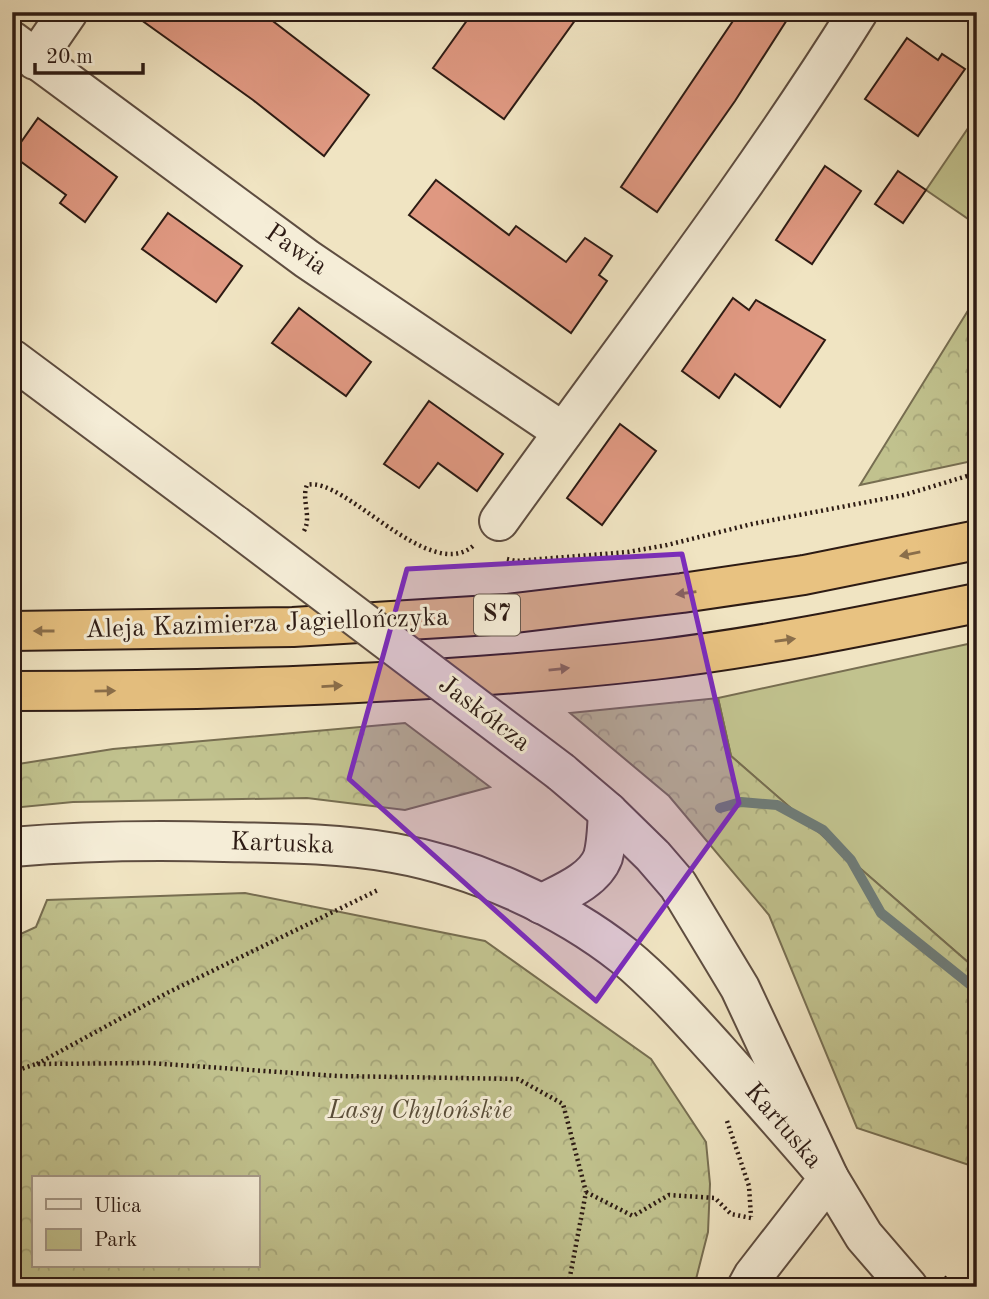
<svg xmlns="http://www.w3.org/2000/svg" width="989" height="1299" font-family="'Old Standard TT',serif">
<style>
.green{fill:#c1c28e;stroke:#776e51;stroke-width:2}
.forest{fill:url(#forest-crowns);stroke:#776e51;stroke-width:2;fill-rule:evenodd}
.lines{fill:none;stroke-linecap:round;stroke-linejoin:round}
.stream{stroke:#6f7c78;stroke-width:10}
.building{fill:#df9881;stroke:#2d1b14;stroke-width:2}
.minor-casing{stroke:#5e4d40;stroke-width:42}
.tertiary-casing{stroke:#5e4d40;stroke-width:42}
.motorway-casing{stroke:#2d1b14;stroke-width:42}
.path{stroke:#2d1b14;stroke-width:4.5;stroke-dasharray:2 3.5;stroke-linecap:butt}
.minor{stroke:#f5edd7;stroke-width:38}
.tertiary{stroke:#f5edd7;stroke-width:38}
.motorway{stroke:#e8c281;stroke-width:38}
.tertiary-bridge-casing{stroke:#5e4d40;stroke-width:42;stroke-linecap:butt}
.tertiary-bridge{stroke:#f5edd7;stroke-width:38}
.oneway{fill:#8a6e4a}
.marked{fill:#7b2cbf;fill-opacity:0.2;stroke:#7b2cbf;stroke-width:5;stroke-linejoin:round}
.labels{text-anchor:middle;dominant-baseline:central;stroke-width:6;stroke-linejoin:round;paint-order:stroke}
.shield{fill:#f5edd7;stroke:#695a4e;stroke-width:2}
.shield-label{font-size:24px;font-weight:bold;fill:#2d1b14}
.street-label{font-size:26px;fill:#2d1b14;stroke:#f5edd7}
.park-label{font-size:26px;font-style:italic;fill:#594d39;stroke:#f5edd7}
</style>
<defs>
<pattern id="forest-crowns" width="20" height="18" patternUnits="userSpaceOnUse" patternTransform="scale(1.75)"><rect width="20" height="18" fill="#c1c28e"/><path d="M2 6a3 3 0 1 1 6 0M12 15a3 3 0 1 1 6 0" fill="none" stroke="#a6a67a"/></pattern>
</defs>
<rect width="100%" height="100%" fill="#f0e4c2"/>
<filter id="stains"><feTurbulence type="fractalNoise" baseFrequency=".00286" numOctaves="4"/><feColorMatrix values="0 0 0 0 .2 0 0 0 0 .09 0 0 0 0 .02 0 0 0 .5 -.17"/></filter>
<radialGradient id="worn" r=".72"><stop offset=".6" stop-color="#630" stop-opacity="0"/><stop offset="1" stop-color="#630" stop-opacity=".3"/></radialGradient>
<g class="green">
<polygon points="977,115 977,225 926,190"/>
<polygon points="977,642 977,970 731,756 718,698"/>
</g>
<g class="forest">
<polygon points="977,296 977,460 860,485"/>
<polygon points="718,698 731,756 977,970 977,1164 969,1165 857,1128 769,915 669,796 570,713"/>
<polygon points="405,723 490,787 405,810 307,798 73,802 12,808 12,765 113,749"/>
<path d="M245,893L485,941L651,1059L706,1142L710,1184L708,1232L694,1287H12V938L36,927L47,900ZM33,1178H257V1266H33Z"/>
</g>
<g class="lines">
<polyline class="stream" points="720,808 741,802 777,805 823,830 851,860 881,913 977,990"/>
</g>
<g class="building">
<polygon points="130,12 261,12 369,95 324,156 253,100"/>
<polygon points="473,12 581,12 504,119 433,68"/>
<polygon points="739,12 792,12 735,101 657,212 621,187"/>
<polygon points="907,38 938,60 942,54 965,69 918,136 865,99"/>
<polygon points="38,118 117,177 85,222 60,203 66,195 12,155"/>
<polygon points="825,166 861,191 812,264 776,240"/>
<polygon points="898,171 926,190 903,223 875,204"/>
<polygon points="436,180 509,235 516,226 566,262 585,238 612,256 599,275 607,281 571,333 409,215"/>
<polygon points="168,213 242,266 216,302 142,249"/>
<polygon points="733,298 749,310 756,300 825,340 780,407 735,374 719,398 682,371"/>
<polygon points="299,308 371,362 346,396 272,343"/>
<polygon points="429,401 503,454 477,491 438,463 419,488 384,464"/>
<polygon points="620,424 656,451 602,525 567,498"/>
</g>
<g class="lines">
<defs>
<g id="minor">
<polyline points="12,41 307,259 563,432"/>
<polyline points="35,60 68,12"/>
<path d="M499,521C620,352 748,188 858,12"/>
<path d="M12,847C83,841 154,840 224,842C281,843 338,843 394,853C473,867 561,906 624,956C658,984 688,1018 717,1050C755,1093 793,1135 829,1178L753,1276L747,1287"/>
<path d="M541,904C562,893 594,881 603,857C607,843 607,826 608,812"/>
</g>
<g id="tertiary">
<polyline points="12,359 235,525"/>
<polyline points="561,772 608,812 653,856 678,885 740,988 829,1178 864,1236 908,1287"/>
</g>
<g id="motorway">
<polyline points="12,631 293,627 507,614 682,593 804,575 977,540"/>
<path d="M12,691C226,691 440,684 653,660C762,647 869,625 977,603"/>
</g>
</defs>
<use href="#minor" class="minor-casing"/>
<use href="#tertiary" class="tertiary-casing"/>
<use href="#motorway" class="motorway-casing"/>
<g class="path">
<path d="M304,531C312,517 301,499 307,485C344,475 428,584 473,546"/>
<polyline points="507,559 516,561 628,552 667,545 752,524 904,495 977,473"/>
<polyline points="37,1064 167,993 378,890"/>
<polyline points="12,1072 36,1064 150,1063 337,1076 518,1079 563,1104 586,1192 568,1287"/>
<polyline points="727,1121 749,1186 751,1217"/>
<polyline points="586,1192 633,1216 669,1195 715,1198 731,1214 751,1218"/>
<polyline points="944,1277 953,1287"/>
</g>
<use href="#minor" class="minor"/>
<use href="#tertiary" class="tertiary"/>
<use href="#motorway" class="motorway"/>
<defs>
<polyline id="tertiary-bridge" points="235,525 561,772"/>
</defs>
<use href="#tertiary-bridge" class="tertiary-bridge-casing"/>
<use href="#tertiary-bridge" class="tertiary-bridge"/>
</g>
<defs><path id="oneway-solid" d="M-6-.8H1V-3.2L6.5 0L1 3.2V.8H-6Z" transform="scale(1.75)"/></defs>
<g class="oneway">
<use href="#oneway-solid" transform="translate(910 554) rotate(169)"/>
<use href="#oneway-solid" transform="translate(686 593) rotate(172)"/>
<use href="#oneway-solid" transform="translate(44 631) rotate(180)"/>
<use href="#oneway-solid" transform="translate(785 640) rotate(-8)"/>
<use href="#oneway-solid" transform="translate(559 669) rotate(-6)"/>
<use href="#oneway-solid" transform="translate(332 686) rotate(-3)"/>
<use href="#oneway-solid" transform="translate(105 691) rotate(-1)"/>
</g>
<path class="marked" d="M682,554L739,803L596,1001L349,779L407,569Z"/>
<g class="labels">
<rect class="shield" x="474" y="594.5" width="46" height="41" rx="5"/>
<g class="shield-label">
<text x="497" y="615">S7</text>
</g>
<g class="street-label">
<text transform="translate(296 250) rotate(35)">Pawia</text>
<text transform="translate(267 624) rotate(-2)">Aleja Kazimierza Jagiellończyka</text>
<text transform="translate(484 714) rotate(37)">Jaskółcza</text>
<text transform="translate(282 844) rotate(2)">Kartuska</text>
<text transform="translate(783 1126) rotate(49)">Kartuska</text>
</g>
<g class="park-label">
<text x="420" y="1111">Lasy Chylońskie</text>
</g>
</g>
<rect width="989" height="1299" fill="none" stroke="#f0e4c2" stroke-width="42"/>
<rect x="14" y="14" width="961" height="1271" fill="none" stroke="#2d1b14" stroke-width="3.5"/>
<rect x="21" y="21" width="947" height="1257" fill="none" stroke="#2d1b14" stroke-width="2"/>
<rect x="32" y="1176" width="228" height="91" fill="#f5edd7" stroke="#a59989" stroke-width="2"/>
<rect x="46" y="1199" width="35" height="10" fill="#f5edd7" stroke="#a59989" stroke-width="2"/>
<text x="94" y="1212" font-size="21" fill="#2d1b14">Ulica</text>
<rect x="46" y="1229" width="35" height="21" fill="#c1c28e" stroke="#a59989" stroke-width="2"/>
<text x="94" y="1246" font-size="21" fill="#2d1b14">Park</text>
<path d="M35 63v10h108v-10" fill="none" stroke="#2d1b14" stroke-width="3.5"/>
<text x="46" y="63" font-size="21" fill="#2d1b14" stroke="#f5edd7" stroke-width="5" paint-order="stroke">20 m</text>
<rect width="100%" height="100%" filter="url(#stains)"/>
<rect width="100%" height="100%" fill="url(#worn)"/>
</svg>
